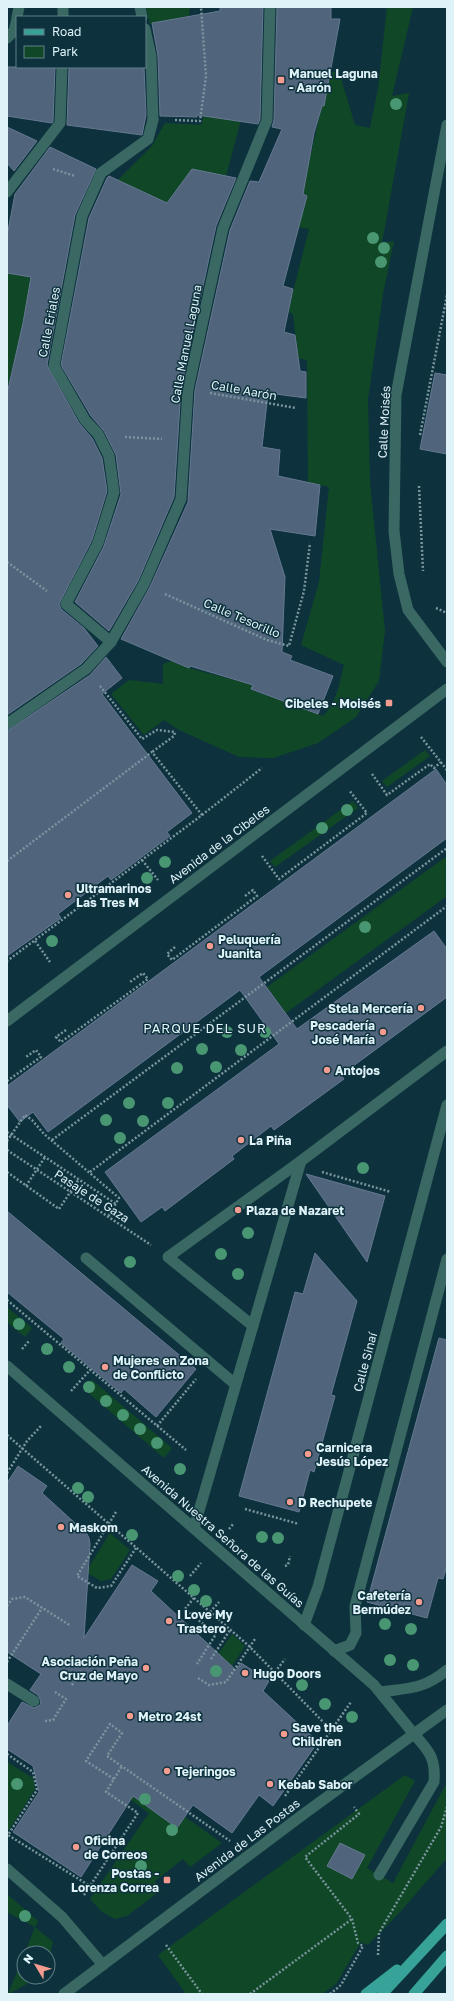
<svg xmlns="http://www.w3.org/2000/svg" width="454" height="2001" font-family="'Golos Text',sans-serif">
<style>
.green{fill:#104827}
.building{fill:#50647b;stroke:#657992}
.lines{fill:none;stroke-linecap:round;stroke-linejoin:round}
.path{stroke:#79959e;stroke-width:2.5;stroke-dasharray:2 2;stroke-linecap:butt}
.service{stroke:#3a6863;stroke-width:11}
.minor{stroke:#3a6863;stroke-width:11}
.primary{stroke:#36a298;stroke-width:11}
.tree{fill:#499672}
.poi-dot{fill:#f59c91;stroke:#0d323d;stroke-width:1.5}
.labels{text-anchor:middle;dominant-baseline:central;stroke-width:3;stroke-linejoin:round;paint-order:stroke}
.poi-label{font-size:12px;font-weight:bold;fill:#def2f8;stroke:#0d323d;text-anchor:start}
.street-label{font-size:12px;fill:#def2f8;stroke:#0d323d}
.neighbourhood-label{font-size:13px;letter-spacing:1px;fill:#def2f8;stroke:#0d323d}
</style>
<rect width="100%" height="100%" fill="#0d323d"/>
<g class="green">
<polygon points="146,7 190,7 189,16 150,24"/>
<path d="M387,7H413L392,96L409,93L382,243L394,241L383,294L368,399L370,482L385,631L379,681L356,717L318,743L273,758L239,757L179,730L164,720L144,735L111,694L129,680L163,684V664L172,661L189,668L253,685L251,690L323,716C337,701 339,685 344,665L301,645L319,582L329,487L308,482L307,360L298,358L293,314L288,312L309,229L298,227L307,196L298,193L308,166L322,106H324L331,72H339L355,125L370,128L378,89Z"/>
<polygon points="204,115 241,120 226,176 192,169 166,205 163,201 118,180 152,146 165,123 201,125"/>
<polygon points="7,273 31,277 23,323 8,386 10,391 7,391"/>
<polygon points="425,750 430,756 387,787 382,781"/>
<polygon points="353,801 358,808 275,867 270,861"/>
<polygon points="447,856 447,896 286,1013 267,987"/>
<polygon points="7,1307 32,1328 25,1337 7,1322"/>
<polygon points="92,1380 172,1448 164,1458 84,1389"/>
<polygon points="110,1533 130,1550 111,1579 101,1581 86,1572"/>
<polygon points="232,1634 245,1646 225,1677 212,1663"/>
<polygon points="7,1762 33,1778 35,1789 9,1830 7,1828"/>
<polygon points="405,1775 415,1781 367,1868 393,1883 447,1782 447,1858 401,1911 368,1945 361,1942 336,1984 322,1994 186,1994 158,1955"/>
<polygon points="127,1776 177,1828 185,1817 222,1843 190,1867 183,1859 155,1881 161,1890 127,1916 115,1919 102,1912 90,1899 149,1813 117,1790"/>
<polygon points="7,1894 38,1921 35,1927 53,1942 48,1961 48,1953 25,1953 35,1927 7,1912"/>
<polygon points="24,1955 24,1977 33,1977 25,1985 8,1994"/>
</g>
<g class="building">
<polygon points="220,7 263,7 260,119 258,124 197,115 197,117 160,116 158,56 152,23 220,11"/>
<polygon points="277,7 331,7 331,19 340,19 324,106 322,106 314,133 303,194 307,196 283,286 293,289 284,332 295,335 300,371 306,372 306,398 268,393 262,447 280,450 278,476 320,485 315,536 270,529 285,577 282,652 292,656 290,660 333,676 318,714 251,689 253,685 190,666 189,668 121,639 150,587 188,502 195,390 230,230 250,181 259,182 282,129 272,127 274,120"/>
<polygon points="7,67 55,67 53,121 52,123 7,116"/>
<polygon points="69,67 144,67 146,115 142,135 67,125"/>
<polygon points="7,127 37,141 14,171 7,163"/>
<polygon points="50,147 96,169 75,215 47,365 79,423 92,438 102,458 107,491 92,540 59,604 61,609 84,628 98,646 81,664 7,715 7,394 23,323 31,277 7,273 7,236 15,194"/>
<polygon points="192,169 236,178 216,226 181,388 174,497 138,581 109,631 75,602 104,546 121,494 116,455 104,431 91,416 61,365 89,218 107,178 109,176 167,203"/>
<polygon points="435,373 447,375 447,454 420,449"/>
<polygon points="106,657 122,678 102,694 192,813 167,832 170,836 111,880 108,876 58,914 61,918 7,956 7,731 90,675"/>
<polygon points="436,769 447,785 447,838 259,977 297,1029 434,931 447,949 447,997 341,1075 344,1079 274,1130 271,1126 232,1156 234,1159 165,1211 162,1207 141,1222 105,1172 279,1044 240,990 48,1132 33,1112 20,1122 7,1105 7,1086"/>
<polygon points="306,1174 385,1196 367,1262"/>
<polygon points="7,1211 196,1369 156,1417 124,1389 121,1393 61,1343 64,1339 7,1292"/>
<polygon points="315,1253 357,1301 331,1395 335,1396 314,1472 310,1470 299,1512 239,1496 295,1292 303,1294"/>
<polygon points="439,1338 447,1340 447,1566 443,1579 438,1578 427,1618 367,1602"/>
<polygon points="18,1466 47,1486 42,1493 87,1534 89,1538 90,1544 84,1638 132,1565 158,1581 151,1591 236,1670 241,1663 269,1681 263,1691 318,1742 273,1806 259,1795 232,1833 193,1805 177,1828 133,1796 81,1877 13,1832 39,1792 33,1766 7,1749 7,1726 22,1702 34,1708 40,1705 41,1701 38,1695 30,1690 41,1674 7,1652 7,1483"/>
<polygon points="340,1843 365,1855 352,1879 327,1866"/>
</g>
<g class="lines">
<g class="path">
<polyline points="175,120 200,121 206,76 201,7"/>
<polyline points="53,169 75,176"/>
<polyline points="210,393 296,408"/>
<polyline points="420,435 447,295"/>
<polyline points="125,437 162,439"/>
<polyline points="419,486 423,571"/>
<polyline points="7,562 47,591"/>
<polyline points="165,594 267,640 289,646 304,591 310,543"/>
<polyline points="436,608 447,613"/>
<polyline points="100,686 142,739 157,730 175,732 174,736 152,752"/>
<polyline points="421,737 447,770"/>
<polyline points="372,774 387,795 430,764 434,768 441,762"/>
<polyline points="202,815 262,768"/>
<polyline points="262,856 279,879 367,813 349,790"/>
<polyline points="142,860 158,880"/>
<polyline points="7,861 152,752 202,815 7,961"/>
<polyline points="35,941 50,962"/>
<polyline points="175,947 167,954 172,960 257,896 253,890 245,896"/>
<polyline points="66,1030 56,1037 61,1042 148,979 143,973 130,982"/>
<polyline points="7,1081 41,1057 36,1050 26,1057"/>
<polyline points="7,1132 116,1204"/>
<polyline points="52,1140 447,848"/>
<polyline points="7,1141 25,1115 32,1120 44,1134 119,1198 108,1217"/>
<polyline points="7,1150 151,1245"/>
<polyline points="7,1172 59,1209 79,1179"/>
<polyline points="90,1172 447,906"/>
<polyline points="322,1172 391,1192"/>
<polyline points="26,1186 45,1157"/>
<polyline points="7,1300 186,1450"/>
<polyline points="22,1349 29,1341"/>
<polyline points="71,1391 91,1369"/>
<polyline points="157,1426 196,1379"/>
<polyline points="7,1435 249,1646 332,1731"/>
<polyline points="7,1473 27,1441 41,1426"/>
<polyline points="245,1509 299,1524"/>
<polyline points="116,1512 77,1576 97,1588 111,1586 136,1548"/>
<polyline points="229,1529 234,1523"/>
<polyline points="285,1566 288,1565 290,1556"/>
<polyline points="190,1576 201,1563"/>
<polyline points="194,1598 185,1609 216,1634 197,1664"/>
<polyline points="7,1606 12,1599 25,1597 71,1626"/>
<polyline points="210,1612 219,1602"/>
<polyline points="211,1659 230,1630"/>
<polyline points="7,1662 42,1608"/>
<polyline points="275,1672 285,1659"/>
<polyline points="198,1678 209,1685 226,1682 255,1639"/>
<polyline points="72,1685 81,1671"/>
<polyline points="45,1721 53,1720 66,1699 55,1692"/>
<polyline points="7,1754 33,1772 37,1790 8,1835 90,1886"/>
<polyline points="114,1779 86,1761 110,1724 122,1733 107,1756 230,1841"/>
<polyline points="285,1796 351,1702"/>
<polyline points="84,1895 138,1813 106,1792 122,1766"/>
<polyline points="166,1945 202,1994"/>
<polyline points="378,1955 379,1933 441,1827 447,1807"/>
<polyline points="250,1994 352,1919"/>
<polyline points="330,1994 341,1985 363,1946 358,1943 352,1919 305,1857 359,1814 354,1807"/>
</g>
<g class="service">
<polyline points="140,7 142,17"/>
<polyline points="145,29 151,56 153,120"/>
<polyline points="86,1258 235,1384"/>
<polyline points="334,1651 350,1645 356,1633 355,1606 447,1259"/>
<polyline points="7,1684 34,1701"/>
<path d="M379,1875L434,1782C436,1758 429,1751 413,1733"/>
</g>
<g class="minor">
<polyline points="17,17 19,7"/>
<polyline points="63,17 63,7"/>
<polyline points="7,38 14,31 17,19"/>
<polyline points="447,125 396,395 394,531 399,574 408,610 447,662"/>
<polyline points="7,192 60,123 62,67"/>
<polyline points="111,642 66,604 98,543 114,492 109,456 98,434 85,420 54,366 82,216 101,173 148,139 153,120"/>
<polyline points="7,724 86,669 111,642 144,584 181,499 188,389 223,228 267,120 270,7"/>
<polyline points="7,1021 447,689"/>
<polyline points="253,1326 168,1257 301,1161"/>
<polyline points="7,1366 374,1685 413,1733"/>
<polyline points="194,1528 301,1161 447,1051"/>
<polyline points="304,1625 318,1587 447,1105"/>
<path d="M381,1692C410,1688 424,1689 447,1670"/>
<polyline points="7,1869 62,1917 103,1965"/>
<polyline points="64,1994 305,1813 447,1710"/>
</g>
<g class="primary">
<polyline points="366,1994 397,1970"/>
<polyline points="382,1994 447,1924"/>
<polyline points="414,1994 447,1956"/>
</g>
</g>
<g class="tree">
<circle cx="396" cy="104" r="6"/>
<circle cx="373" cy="238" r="6"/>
<circle cx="384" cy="248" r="6"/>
<circle cx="381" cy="262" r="6"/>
<circle cx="347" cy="810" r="6"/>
<circle cx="322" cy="828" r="6"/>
<circle cx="165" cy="862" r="6"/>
<circle cx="147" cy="878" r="6"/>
<circle cx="365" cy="927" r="6"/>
<circle cx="52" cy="941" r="6"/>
<circle cx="227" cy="1032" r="6"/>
<circle cx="265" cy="1032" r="6"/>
<circle cx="202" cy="1049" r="6"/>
<circle cx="241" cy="1050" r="6"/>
<circle cx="216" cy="1067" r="6"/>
<circle cx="177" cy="1068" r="6"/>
<circle cx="129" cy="1103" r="6"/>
<circle cx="168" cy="1103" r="6"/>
<circle cx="106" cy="1120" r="6"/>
<circle cx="143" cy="1121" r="6"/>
<circle cx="120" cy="1138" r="6"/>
<circle cx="363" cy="1168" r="6"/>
<circle cx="248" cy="1233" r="6"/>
<circle cx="221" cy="1254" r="6"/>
<circle cx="130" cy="1262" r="6"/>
<circle cx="238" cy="1274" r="6"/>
<circle cx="19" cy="1324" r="6"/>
<circle cx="47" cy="1349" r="6"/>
<circle cx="69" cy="1367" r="6"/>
<circle cx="89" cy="1387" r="6"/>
<circle cx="106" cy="1401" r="6"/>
<circle cx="123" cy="1415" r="6"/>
<circle cx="140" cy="1429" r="6"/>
<circle cx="157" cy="1443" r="6"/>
<circle cx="180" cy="1469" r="6"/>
<circle cx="78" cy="1488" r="6"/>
<circle cx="88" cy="1497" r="6"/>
<circle cx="132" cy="1535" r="6"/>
<circle cx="262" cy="1537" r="6"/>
<circle cx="278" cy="1538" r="6"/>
<circle cx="178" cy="1576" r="6"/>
<circle cx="194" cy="1590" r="6"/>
<circle cx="206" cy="1601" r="6"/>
<circle cx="385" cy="1624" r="6"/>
<circle cx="411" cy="1629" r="6"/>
<circle cx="390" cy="1660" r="6"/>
<circle cx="413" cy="1665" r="6"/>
<circle cx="216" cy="1671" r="6"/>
<circle cx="302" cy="1685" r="6"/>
<circle cx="325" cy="1704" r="6"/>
<circle cx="352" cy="1717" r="6"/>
<circle cx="17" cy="1784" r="6"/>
<circle cx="145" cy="1799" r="6"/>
<circle cx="172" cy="1830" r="6"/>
<circle cx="141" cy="1866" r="6"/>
<circle cx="25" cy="1916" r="6"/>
</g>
<g class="poi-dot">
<rect x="277" y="76" width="8" height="8" rx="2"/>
<rect x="385" y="699" width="8" height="8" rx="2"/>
<circle cx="68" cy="895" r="4"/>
<circle cx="210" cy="946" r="4"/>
<circle cx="421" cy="1008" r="4"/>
<circle cx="383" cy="1032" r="4"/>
<circle cx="327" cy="1070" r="4"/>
<circle cx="241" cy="1140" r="4"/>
<circle cx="238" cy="1210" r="4"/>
<circle cx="105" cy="1367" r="4"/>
<circle cx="308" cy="1454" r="4"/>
<circle cx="290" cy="1502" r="4"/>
<circle cx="61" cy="1527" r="4"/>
<circle cx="419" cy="1602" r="4"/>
<circle cx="169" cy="1621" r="4"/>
<circle cx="146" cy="1668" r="4"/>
<circle cx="245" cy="1673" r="4"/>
<circle cx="130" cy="1716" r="4"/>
<circle cx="284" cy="1734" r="4"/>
<circle cx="167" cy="1771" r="4"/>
<circle cx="270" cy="1784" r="4"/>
<circle cx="76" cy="1847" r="4"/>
<rect x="163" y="1876" width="8" height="8" rx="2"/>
</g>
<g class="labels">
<g class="poi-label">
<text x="289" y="73">Manuel Laguna<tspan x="289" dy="14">- Aarón</tspan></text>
<text x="381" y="703" text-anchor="end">Cibeles - Moisés</text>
<text x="76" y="888">Ultramarinos<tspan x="76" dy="14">Las Tres M</tspan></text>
<text x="218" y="939">Peluquería<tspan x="218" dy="14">Juanita</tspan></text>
<text x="413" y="1008" text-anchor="end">Stela Mercería</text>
<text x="375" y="1025" text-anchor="end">Pescadería<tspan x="375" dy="14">José María</tspan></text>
<text x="335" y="1070">Antojos</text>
<text x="249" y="1140">La Piña</text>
<text x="246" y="1210">Plaza de Nazaret</text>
<text x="113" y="1360">Mujeres en Zona<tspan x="113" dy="14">de Conflicto</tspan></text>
<text x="316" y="1447">Carnicera<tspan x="316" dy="14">Jesús López</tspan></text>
<text x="298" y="1502">D Rechupete</text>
<text x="69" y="1527">Maskom</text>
<text x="411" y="1595" text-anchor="end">Cafetería<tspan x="411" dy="14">Bermúdez</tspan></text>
<text x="177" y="1614">I Love My<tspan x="177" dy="14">Trastero</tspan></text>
<text x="138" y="1661" text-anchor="end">Asociación Peña<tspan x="138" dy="14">Cruz de Mayo</tspan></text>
<text x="253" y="1673">Hugo Doors</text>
<text x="138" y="1716">Metro 24st</text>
<text x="292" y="1727">Save the<tspan x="292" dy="14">Children</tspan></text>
<text x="175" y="1771">Tejeringos</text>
<text x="278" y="1784">Kebab Sabor</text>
<text x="84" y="1840">Oficina<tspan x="84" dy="14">de Correos</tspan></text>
<text x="159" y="1873" text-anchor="end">Postas -<tspan x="159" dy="14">Lorenza Correa</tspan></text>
</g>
<g class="street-label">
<text transform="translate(49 322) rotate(-79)">Calle Eriales</text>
<text transform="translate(186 344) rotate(-79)">Calle Manuel Laguna</text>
<text transform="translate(244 390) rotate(10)">Calle Aarón</text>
<text transform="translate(384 422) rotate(-87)">Calle Moisés</text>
<text transform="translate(242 618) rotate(23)">Calle Tesorillo</text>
<text transform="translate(219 844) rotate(-37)">Avenida de la Cibeles</text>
<text transform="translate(92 1196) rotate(33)">Pasaje de Gaza</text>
<text transform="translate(365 1362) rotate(-75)">Calle Sinaí</text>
<text transform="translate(223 1536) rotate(41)">Avenida Nuestra Señora de las Guías</text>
<text transform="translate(247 1840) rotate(-37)">Avenida de Las Postas</text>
</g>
<g class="neighbourhood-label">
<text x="205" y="1028">PARQUE DEL SUR</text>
</g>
</g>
<rect width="454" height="2001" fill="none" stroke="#def2f8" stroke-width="16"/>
<rect x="16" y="16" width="130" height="52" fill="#0d323d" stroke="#617f88"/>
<rect x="24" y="29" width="20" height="6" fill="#36a298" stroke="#617f88"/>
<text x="52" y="36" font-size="12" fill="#def2f8">Road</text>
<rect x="24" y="46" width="20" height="12" fill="#104827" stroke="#617f88"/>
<text x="52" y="56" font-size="12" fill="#def2f8">Park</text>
<g transform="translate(36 1965) rotate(308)"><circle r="19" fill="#0d323d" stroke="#617f88"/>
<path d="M0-3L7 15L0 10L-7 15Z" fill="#f59c91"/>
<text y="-6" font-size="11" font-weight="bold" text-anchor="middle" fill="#def2f8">N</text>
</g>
</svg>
